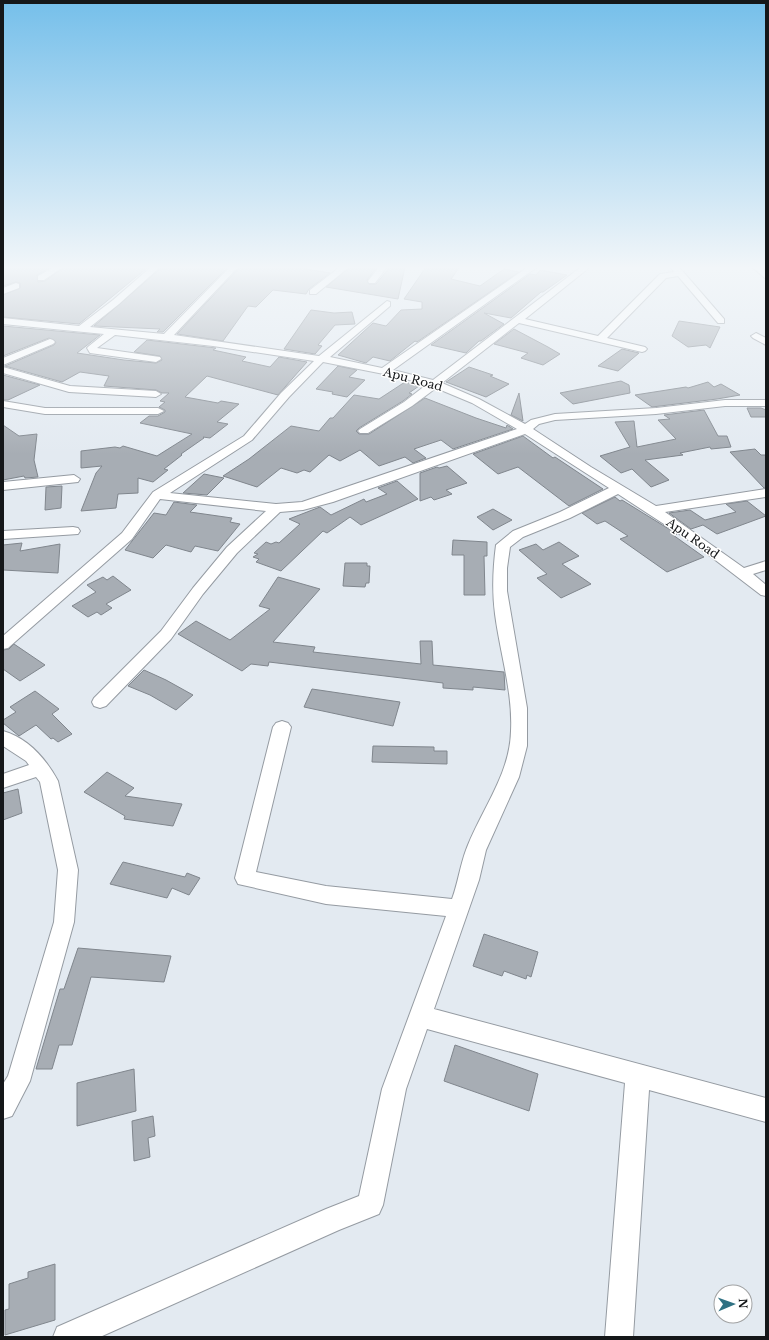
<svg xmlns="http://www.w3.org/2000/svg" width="769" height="1340" font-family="'Libre Baskerville',serif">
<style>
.building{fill:#a7adb4;stroke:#80868d}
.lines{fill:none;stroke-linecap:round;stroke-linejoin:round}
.minor-casing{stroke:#959ba2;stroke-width:2}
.minor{fill:#fff;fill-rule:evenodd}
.labels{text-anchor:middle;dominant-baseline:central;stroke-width:3;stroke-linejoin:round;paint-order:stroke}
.far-street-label{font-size:12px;fill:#151719;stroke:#fff}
</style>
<rect width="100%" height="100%" fill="#e3eaf1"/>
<g class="building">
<polygon points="3,267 52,267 37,275 38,282 45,281 64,267 147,268 79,324 3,317 3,295 20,288 20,283 16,282 3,286"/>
<polygon points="167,267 228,267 163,332 157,332 160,329 94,326 160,269 165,269"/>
<polygon points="240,267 309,267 306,269 330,273 309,289 306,294 273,290 256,307 248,306 223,341 177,334"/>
<polygon points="350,267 377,267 367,280 369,284 376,284 390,267 405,267 398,299 326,287"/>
<polygon points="426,267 459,268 451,279 480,286 504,269 519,272 417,342 415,341 390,361 373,357 366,363 338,355 373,323 386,326 401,310 422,309 422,302 404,299"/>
<polygon points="540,270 567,275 543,292 541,292 511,318 484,313 504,324 481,341 479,341 466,353 431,345 530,274 536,275"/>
<polygon points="311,310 334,313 352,312 355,324 335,325 318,345 322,346 315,354 284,349"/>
<polygon points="679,321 720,327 710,348 706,345 688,347 672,336"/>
<polygon points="3,326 100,335 77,353 124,360 156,363 162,360 160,356 134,352 147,340 216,348 213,350 246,357 242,361 270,367 279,357 307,362 278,395 207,376 185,397 218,403 221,401 239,404 217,422 228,424 210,438 203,437 204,438 181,454 182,455 164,469 168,470 153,482 138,478 138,493 118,494 116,508 81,511 96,473 102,466 81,468 81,451 115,447 120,448 123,446 157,456 192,434 140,423 149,416 158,416 165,412 165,410 159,407 165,402 160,401 169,393 162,393 156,390 104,386 109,376 80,372 62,382 5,366 54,345 56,342 49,338 3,356"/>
<polygon points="514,329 548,347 560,354 543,365 521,358 528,353 494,344"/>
<polygon points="622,349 639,353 618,371 598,366"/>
<polygon points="338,366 357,370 349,377 365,380 347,397 332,394 333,392 316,389"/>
<polygon points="469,367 493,375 490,376 509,384 486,397 446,382"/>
<polygon points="3,375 40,385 8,400 3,400"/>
<polygon points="621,381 629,385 630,393 573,404 560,393"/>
<polygon points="405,382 419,386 409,393 412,394 403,401 359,428 356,431 359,434 369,434 425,398 476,418 506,428 507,425 513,429 453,449 441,440 414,449 426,458 413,463 405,457 379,466 360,450 340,461 329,455 310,472 304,470 297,473 281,468 257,487 223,476 249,459 291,426 319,431 330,418 333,418 354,395 379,399"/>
<polygon points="708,382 714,387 721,384 740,395 717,399 652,407 635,395 686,387 688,388"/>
<polygon points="519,393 523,421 511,415"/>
<polygon points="747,408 761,408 766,410 766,417 751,417"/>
<polygon points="704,410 718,436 727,436 731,447 711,449 710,447 680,453 683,455 645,460 669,480 651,487 632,469 621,473 600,456 630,447 615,422 634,421 637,447 676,439 658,420 670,419 664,415"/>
<polygon points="3,425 19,436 37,434 34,460 38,477 25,478 24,476 3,480"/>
<polygon points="523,436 553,458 555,457 603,489 569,506 518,467 498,474 473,454"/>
<polygon points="755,449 761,455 766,455 766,488 764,488 730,452"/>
<polygon points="447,466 467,483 446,490 452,494 434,500 431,497 420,501 420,473 437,467 439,468"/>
<polygon points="204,474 224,478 207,495 183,493"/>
<polygon points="397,481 418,499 361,525 350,517 327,533 323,531 281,571 256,562 259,559 253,557 258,554 254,553 266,542 271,544 276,542 279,543 300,524 289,519 320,507 331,515 364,499 366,502 387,494 378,488"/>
<polygon points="62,486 61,508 45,510 46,487"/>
<polygon points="615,497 620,501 622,500 677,534 673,535 704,557 667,572 620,539 628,536 605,521 597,524 582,513"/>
<polygon points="747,501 766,516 717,534 703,525 691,529 669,513 690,510 705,520 736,512 726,504"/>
<polygon points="174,502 197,505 190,512 232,518 230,522 240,524 218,551 195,546 191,552 166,545 153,558 125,550 154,513 166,515"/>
<polygon points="493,509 512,520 493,530 477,517"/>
<polygon points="453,540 487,542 487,556 484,556 485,595 464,595 464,555 452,555"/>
<polygon points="559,542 579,556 562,564 591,584 561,598 537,578 547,574 519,550 536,544 543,550"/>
<polygon points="22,543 20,551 60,544 58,573 3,570 3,545"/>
<polygon points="345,563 367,563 367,566 370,566 369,583 366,583 365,587 343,586"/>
<polygon points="113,576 131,590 106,604 112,608 101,615 97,612 88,617 72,606 96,592 87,585 103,577 107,580"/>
<polygon points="278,577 320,589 273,642 315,647 313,652 421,664 420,641 432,641 433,665 504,672 505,690 473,687 473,690 443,688 443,683 269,662 268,666 251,664 242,671 178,634 196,621 230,640 270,609 259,606"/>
<polygon points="14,644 45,665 20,681 3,669 3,650 9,649"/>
<polygon points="144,670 166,680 193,695 176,710 150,695 128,686"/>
<polygon points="312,689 400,702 393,726 304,707"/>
<polygon points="35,691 59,709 52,714 72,734 58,742 53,738 51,739 36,725 19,736 3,723 3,720 16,712 10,707"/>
<polygon points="373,746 434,747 434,751 447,751 447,764 372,762"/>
<polygon points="107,772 134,788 125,796 182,804 173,826 124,819 125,816 84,792"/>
<polygon points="18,789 22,813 3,820 3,793"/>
<polygon points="123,862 185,877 187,873 200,878 189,895 172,888 167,898 110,884"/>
<polygon points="484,934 538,952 531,977 527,975 526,979 504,971 502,976 473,966"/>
<polygon points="78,948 171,956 164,982 91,977 72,1045 59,1045 52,1069 36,1069 60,989 64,989"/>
<polygon points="455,1045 538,1074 529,1111 444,1081"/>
<polygon points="134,1069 136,1111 77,1126 77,1083"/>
<polygon points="153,1116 155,1136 148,1138 150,1157 134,1161 132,1121"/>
<polygon points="55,1264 55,1320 5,1335 5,1310 9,1309 9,1284 28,1278 28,1272"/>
</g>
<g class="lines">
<defs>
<g id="minor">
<polygon points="54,267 63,267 44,280 38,280 38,276"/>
<path d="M151,267H160L119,304L90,327L164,334L230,267H238L174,335L319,356L387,301L390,302V306L330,357L382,368L528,267H537L393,370L433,380L581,267H590L525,319L598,336L660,274L674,272L671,267H679L724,319V323H718L678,276L666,278L607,338L645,347L647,349L645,351L642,352L519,323L442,383L479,399L525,424L531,420L555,414L656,408L725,400H766V406H725L656,414L555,420L539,424L533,429L591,467L656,506L766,489V497L665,512L744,568L766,561V570L753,574L766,585V596L761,595L693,543L618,494L570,518L523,537L510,547L507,568V591L527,708V746L519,777L486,850L479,880L434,1009L766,1098V1122L649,1090L633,1337H605L625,1083L427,1029L406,1089L383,1205L379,1214L339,1230L100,1337H53L57,1327L326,1209L359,1196L382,1089L446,916L326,904L238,884L235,878L273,727L276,723L282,721L288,723L291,727L256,872L326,886L452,899C458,883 460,866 466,850C481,810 510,775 511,731C513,692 500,653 495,614C492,591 493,568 496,545L513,531L560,512L609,488L525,434L333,502L303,510L280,512L237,553L203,594L171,639L106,706L100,708L94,706L92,702L94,698L161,631L193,588L227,547L266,511L160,499L132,539L8,648L3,649V636L122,533L153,492L244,436L281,393L314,361L213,346L115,335L97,348L160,357L161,359L156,362L90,353L87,348L89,346L104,334L3,324V318L79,326L113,300ZM323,362L399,377L426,385L404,402L360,429L358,431L360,433H368L412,406L436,388L472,403L517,429L302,502L276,504L170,493L252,440L289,397Z"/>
<polygon points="340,267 349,267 316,294 310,294 310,290"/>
<polygon points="379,267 387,267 375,283 369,283 368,281"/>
<polygon points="752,267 761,267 766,272 766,279"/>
<polygon points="16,283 19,284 19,288 3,294 3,288"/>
<polygon points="756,333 766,338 766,345 753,338 751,336"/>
<polygon points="50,339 53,340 55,342 53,344 3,365 3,358"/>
<polygon points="3,367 70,386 156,391 161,394 156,397 69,392 3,373"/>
<polygon points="3,401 45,408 158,408 164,411 158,414 45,414 3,407"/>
<polygon points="74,475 80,479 78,482 3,490 3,482"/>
<polygon points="73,527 78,528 80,531 78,534 3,539 3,531"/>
<path d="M3,731C28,738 46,759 58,781L78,870L74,922L30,1081L12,1116L3,1119V1084L8,1076L54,922L58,870L40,782L36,777L3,788V774L29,765L26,761L3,746Z"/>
</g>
</defs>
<use href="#minor" class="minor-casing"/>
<use href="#minor" class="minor"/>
</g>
<linearGradient id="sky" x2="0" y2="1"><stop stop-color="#75bfea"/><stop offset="0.59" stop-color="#f2f6f9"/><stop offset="1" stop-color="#f2f6f9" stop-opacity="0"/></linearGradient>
<rect width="769" height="454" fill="url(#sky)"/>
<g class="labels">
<g class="far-street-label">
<text transform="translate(413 379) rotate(15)">Apu Road</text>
<text transform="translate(693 538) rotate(35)">Apu Road</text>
</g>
</g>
<rect width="769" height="1340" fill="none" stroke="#151719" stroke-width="8"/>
<g transform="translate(733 1304) rotate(88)"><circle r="19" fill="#ffffff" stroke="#a1a2a3"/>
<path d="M0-3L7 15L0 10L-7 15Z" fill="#2f7183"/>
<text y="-6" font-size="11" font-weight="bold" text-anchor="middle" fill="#151719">N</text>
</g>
</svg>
